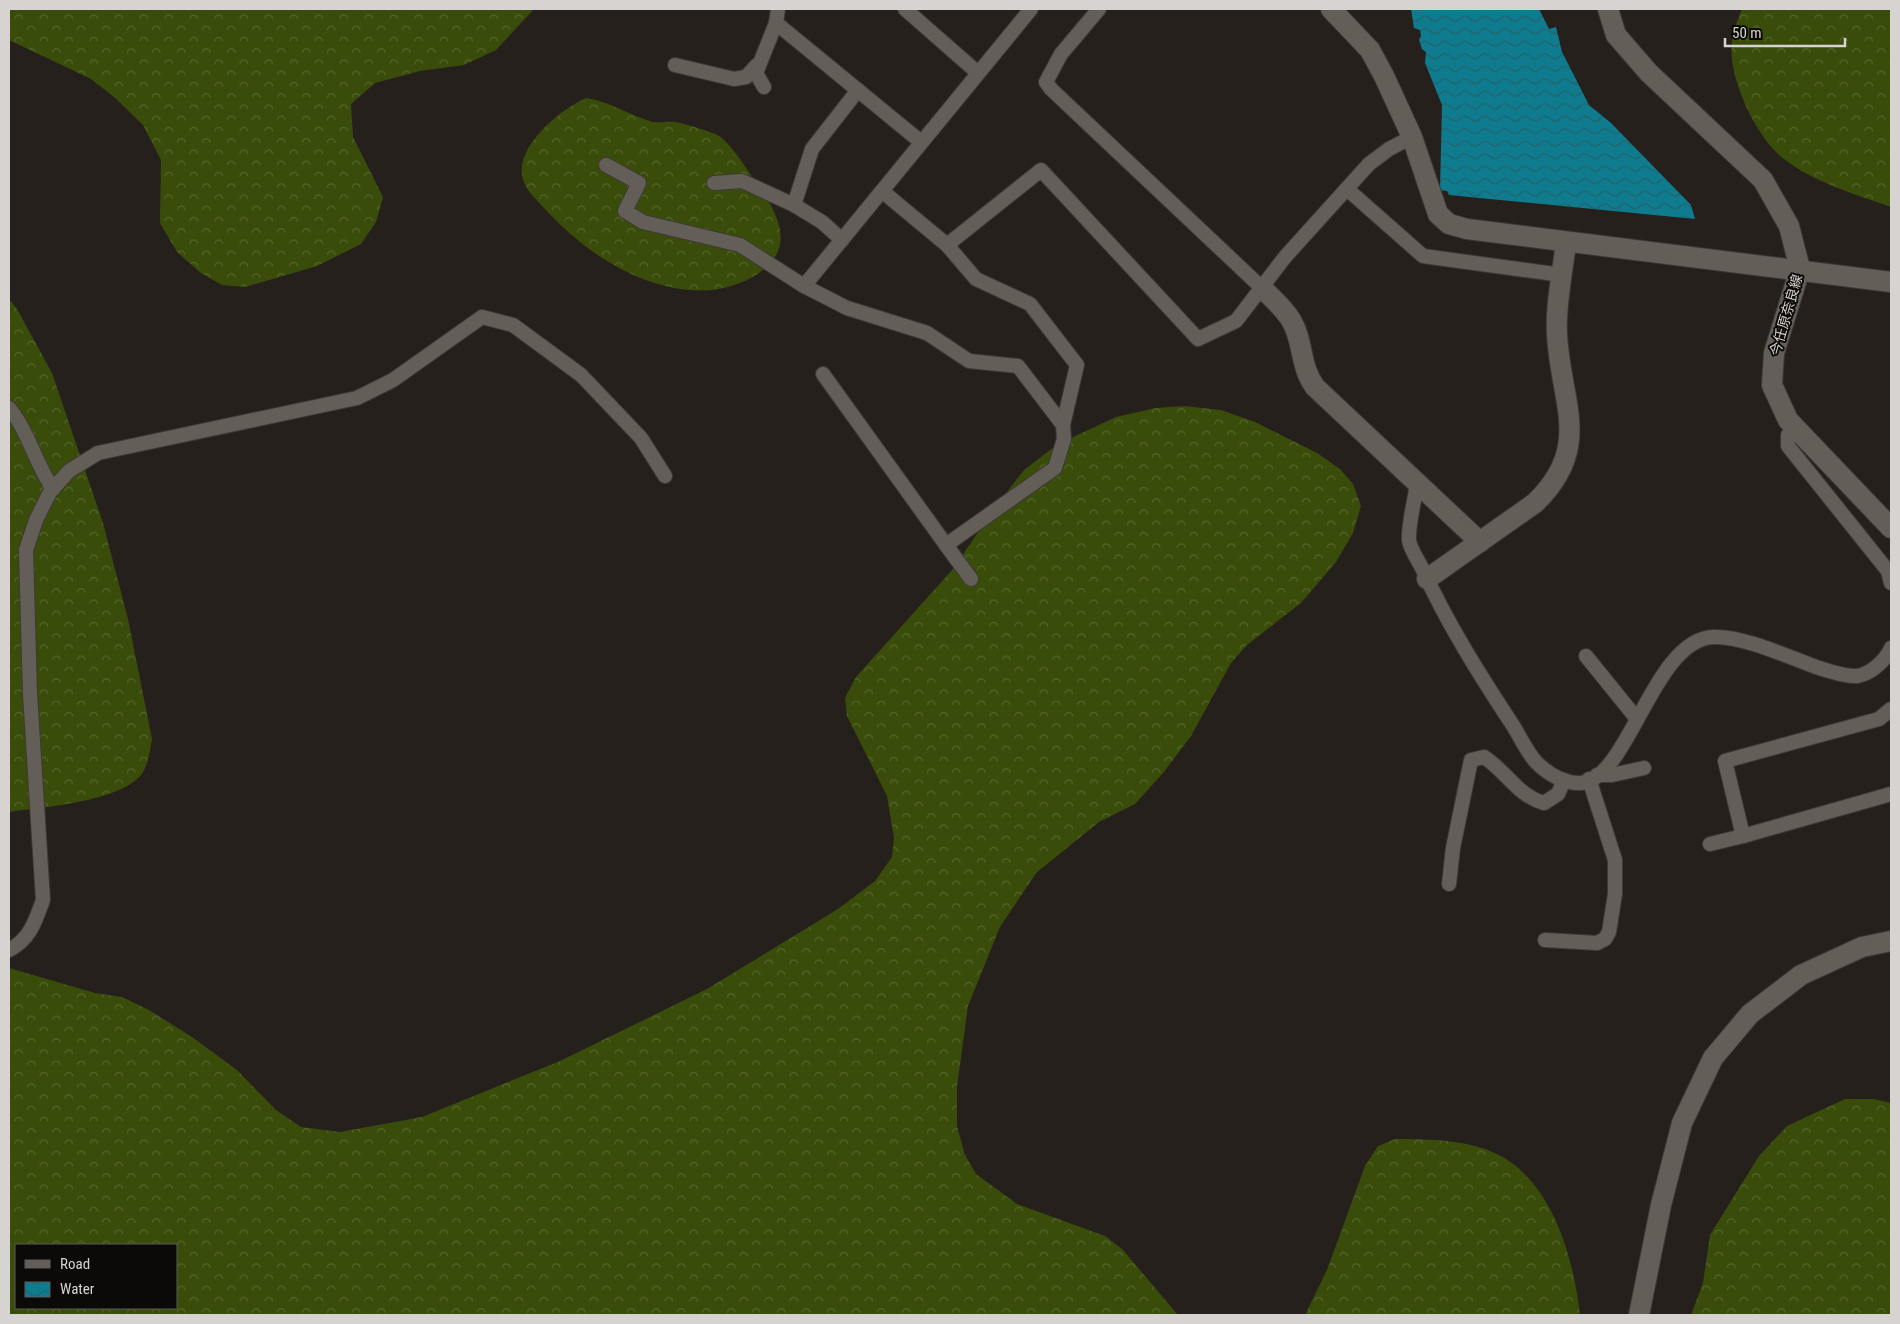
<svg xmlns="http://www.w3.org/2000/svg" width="1900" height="1324" font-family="'Roboto Condensed','Noto Sans JP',sans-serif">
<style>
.forest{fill:url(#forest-crowns);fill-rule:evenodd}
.water{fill:url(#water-waves)}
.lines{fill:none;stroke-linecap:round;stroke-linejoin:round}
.street-casing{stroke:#3e3a36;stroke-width:16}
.secondary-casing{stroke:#3e3a36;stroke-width:22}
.street{stroke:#645e59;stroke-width:14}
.secondary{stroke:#645e59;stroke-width:20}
.labels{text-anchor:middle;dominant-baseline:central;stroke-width:4;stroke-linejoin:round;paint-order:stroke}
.street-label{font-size:14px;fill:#d7d3d0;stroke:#0c0a08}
</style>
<defs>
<pattern id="forest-crowns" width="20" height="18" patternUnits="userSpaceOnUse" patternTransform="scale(1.25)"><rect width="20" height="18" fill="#394c0a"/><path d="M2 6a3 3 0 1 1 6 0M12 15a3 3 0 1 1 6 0" fill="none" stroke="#55652d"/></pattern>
<pattern id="water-waves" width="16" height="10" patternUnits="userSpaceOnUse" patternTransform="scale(1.25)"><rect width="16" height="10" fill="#0f7b8e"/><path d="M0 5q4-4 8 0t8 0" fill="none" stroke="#23636e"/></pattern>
</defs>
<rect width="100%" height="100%" fill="#25201b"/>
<g class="forest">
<polygon points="9,9 534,9 496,50 464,65 420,71 375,83 351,104 353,137 383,197 376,222 361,244 317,266 245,287 222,285 201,273 177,252 160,223 161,160 143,125 114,97 91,79 9,40"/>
<path d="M1742,9H1891V207C1855,194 1815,183 1784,159C1756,138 1727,76 1732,41C1733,30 1738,19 1742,9Z"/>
<path d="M586,98C610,101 630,116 653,122C660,123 669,121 676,122C685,124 711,131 719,136C730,143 745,166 752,177C763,192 777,211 780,230C787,267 741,287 712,290C647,295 586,254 544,208C535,198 524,189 522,175C517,145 562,108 586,98Z"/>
<path d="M9,299L17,309L52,373L103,523L128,619L152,739C150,750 148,766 141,775C118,802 43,807 9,812Z"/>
<path d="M1184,406L1221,410L1255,422L1317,453L1340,469L1353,484L1361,506L1353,533L1336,562L1301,603L1247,645L1231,663L1191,736L1163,773L1135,804L1099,822L1036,873L1000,927L968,1006L957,1087V1126L965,1155L976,1174L1017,1204L1105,1236L1123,1250L1178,1315H9V968L95,993L122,997L149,1010L192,1037L237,1070L276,1110L301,1127L340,1132L422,1117L560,1061L707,989L838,909L875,881L892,857L894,838L887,796L847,716L845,698L856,677L953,569L996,506L1024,470L1058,444L1116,417L1156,408ZM16,1245H176V1308H16Z"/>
<polygon points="1845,1099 1874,1099 1891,1103 1891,1315 1691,1315 1703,1283 1710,1235 1759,1156 1787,1126"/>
<path d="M1395,1139C1422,1139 1451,1139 1478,1147C1548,1165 1573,1252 1580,1315H1305L1327,1270L1365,1166L1378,1146Z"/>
</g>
<polygon class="water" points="1411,9 1539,9 1549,29 1556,27 1562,52 1589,105 1611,123 1691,205 1695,219 1469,197 1449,195 1447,191 1440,190 1442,105 1425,63 1426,52 1422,49 1419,40 1421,36 1420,30 1414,28"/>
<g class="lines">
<defs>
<g id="street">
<polyline points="778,9 776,23 921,142"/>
<polyline points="905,9 978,73"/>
<polyline points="1099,9 1061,54 1046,82 1051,89 1262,288"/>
<polyline points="675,65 734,79 746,77 757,65"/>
<polyline points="764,87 756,73 776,23"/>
<polyline points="606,165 639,183 625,211 643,222 740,245 804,286 847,308 927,333 969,361 1018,366 1063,425"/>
<polyline points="714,183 742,181 794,205"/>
<polyline points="1347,189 1423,256 1562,275"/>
<polyline points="882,191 947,245 1041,170 1198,339 1236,321 1285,257 1369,164 1389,149 1412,137"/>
<polyline points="842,240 822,222 794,205 812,149 858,90"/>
<polyline points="947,245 976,279 1030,304 1077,365 1063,425 1064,439 1055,468 946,545 971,579"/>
<polyline points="804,286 1031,9"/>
<polyline points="823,374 946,545"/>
<path d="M9,408C29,432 35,463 53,489"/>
<polyline points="1795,428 1788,435 1788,446 1888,571 1891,583"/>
<path d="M1417,483C1415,500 1408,524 1409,540C1410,549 1418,560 1422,568C1447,623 1479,674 1512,724C1520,736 1527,753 1537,763C1548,774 1565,784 1581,783C1629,779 1653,640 1713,637C1741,635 1791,658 1819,668C1830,671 1845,677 1857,676C1871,674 1886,660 1891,648"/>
<polyline points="1586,656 1637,719"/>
<polyline points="1891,709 1879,719 1725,761 1743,836 1891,794"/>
<polyline points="1597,775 1612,775 1644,768"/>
<polyline points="1710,844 1743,836"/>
<path d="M1449,884L1453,848L1471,760L1484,757C1506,771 1518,796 1544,803L1558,794L1564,780"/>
<polyline points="1545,940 1597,943 1605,939 1609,932 1615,894 1615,860 1589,779"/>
<path d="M9,950C30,939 35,922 43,900L30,694L26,550L36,520L50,492L69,471L98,453L357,398L393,380L482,317L513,325L581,375L641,438L665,476"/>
</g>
<g id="secondary">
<polyline points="1331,9 1370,50 1384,76 1412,137 1438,214 1449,224 1467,229 1891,282"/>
<polyline points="1608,9 1616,35 1649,73 1763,180 1789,226 1800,269 1774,353 1772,385 1788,420 1891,528"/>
<path d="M1262,288C1272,298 1284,308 1291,320C1304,341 1299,365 1315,387L1480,542"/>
<path d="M1427,579L1535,503C1594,446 1560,402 1557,334C1555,307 1563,270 1566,242"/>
<polyline points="1639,1315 1661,1205 1682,1123 1713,1058 1750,1014 1801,975 1862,947 1891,941"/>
</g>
</defs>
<use href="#street" class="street-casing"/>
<use href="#secondary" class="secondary-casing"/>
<use href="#street" class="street"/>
<use href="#secondary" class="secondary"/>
</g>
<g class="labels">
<g class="street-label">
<text transform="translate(1786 315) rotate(-74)">今任原奈良線</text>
</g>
</g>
<rect width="1900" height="1324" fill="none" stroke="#d7d3d0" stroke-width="20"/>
<rect x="15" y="1244" width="162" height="65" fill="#0c0a08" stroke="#5d5a58"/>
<rect x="25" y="1260" width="25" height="8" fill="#645e59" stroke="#5d5a58"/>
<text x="60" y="1269" font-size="15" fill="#d7d3d0">Road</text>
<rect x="25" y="1282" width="25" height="15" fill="url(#water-waves)" stroke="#5d5a58"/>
<text x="60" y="1294" font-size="15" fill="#d7d3d0">Water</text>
<path d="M1725 38v8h120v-8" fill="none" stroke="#d7d3d0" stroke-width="2.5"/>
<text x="1732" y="38" font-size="15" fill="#d7d3d0" stroke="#0c0a08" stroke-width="4" paint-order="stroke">50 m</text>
</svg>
